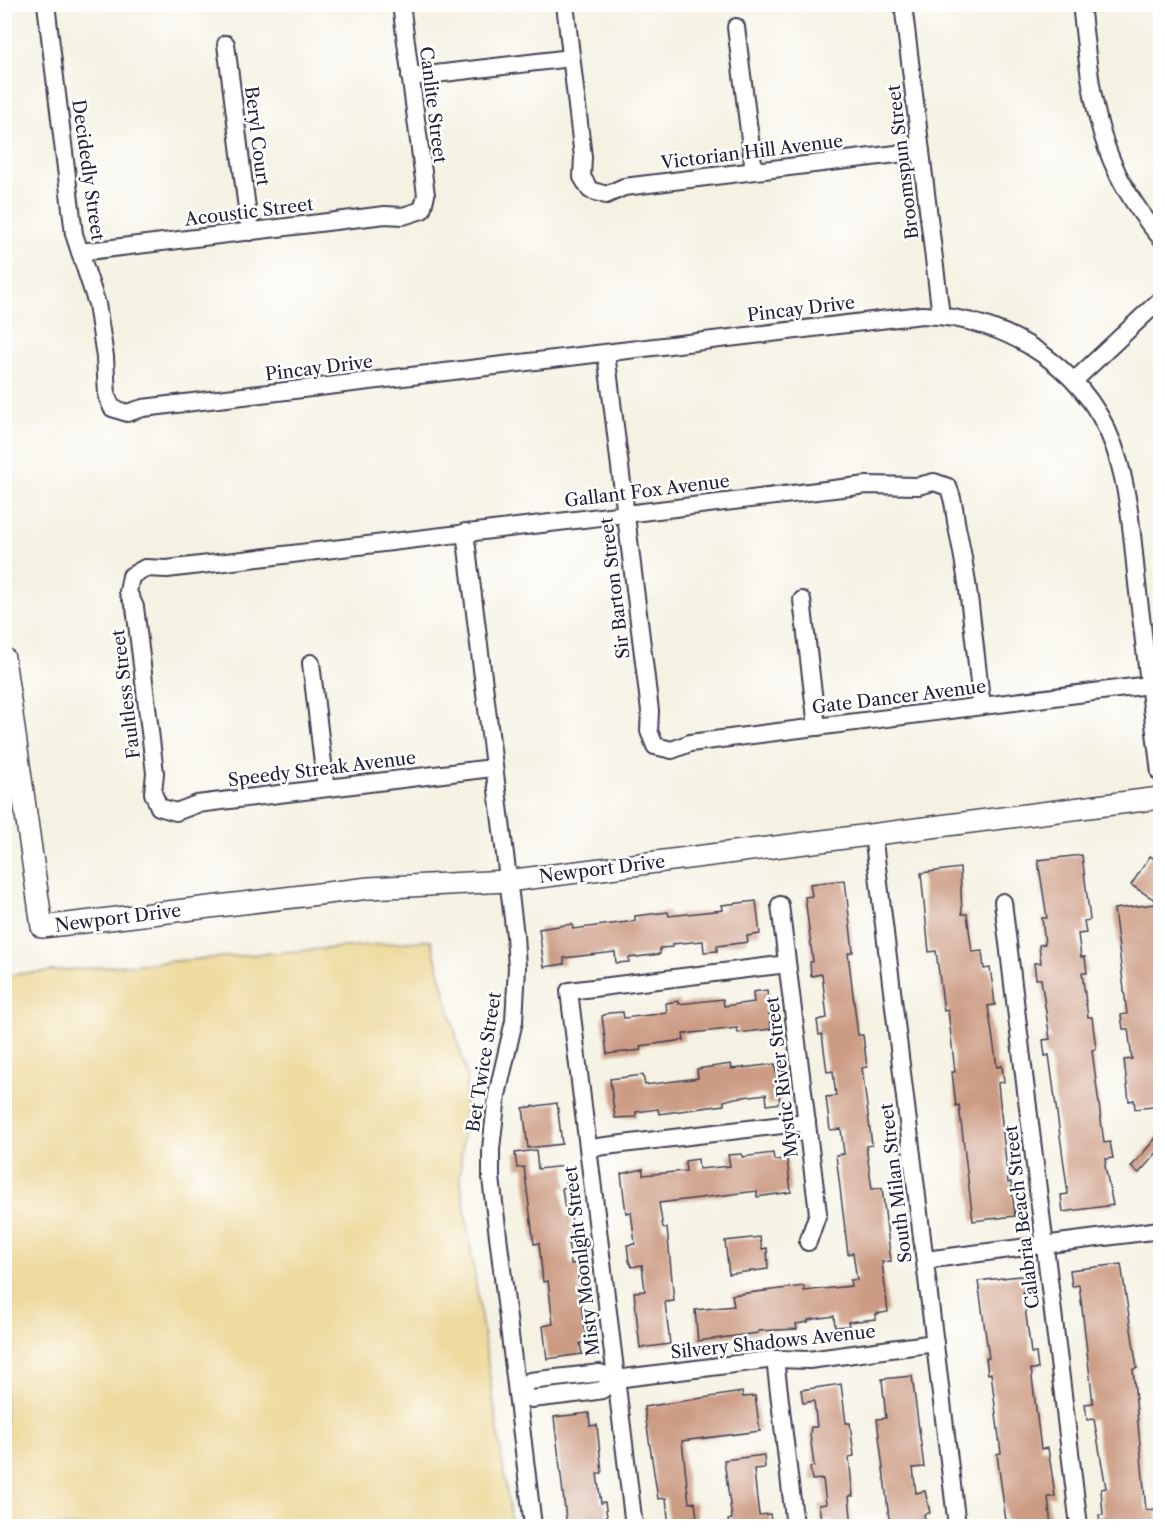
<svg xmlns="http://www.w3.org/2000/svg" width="1165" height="1531" font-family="'Libre Caslon Text',serif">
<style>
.sand{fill:#eeda9e;stroke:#887e6c;stroke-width:1.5}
.building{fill:#cc9b83}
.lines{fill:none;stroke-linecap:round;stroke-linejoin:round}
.minor-casing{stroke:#424154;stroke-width:20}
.tertiary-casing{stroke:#424154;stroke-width:24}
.minor{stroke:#fff;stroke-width:16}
.tertiary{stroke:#fff;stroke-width:21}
.labels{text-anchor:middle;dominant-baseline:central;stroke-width:5;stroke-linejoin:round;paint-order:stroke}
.street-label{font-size:18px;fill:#22223b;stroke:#fff}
</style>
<rect width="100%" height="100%" fill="#fff"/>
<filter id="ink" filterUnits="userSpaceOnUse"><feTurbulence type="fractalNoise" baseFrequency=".0167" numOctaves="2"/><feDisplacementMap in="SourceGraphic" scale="12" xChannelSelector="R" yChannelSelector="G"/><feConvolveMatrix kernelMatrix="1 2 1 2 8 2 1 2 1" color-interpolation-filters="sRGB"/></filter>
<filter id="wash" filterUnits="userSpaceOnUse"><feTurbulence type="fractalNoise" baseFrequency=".008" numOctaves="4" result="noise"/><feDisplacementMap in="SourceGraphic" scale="24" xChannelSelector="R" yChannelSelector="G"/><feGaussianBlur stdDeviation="1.35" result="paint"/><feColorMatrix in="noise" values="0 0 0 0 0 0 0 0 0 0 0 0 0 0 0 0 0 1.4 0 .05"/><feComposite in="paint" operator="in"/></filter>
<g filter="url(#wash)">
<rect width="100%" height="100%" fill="#f5f2e3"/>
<polygon class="sand" points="431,940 467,1076 460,1176 512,1526 5,1526 5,975"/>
<g id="blocks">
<g class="building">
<polygon points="1082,855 1090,920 1084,921 1086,933 1078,934 1081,957 1085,957 1087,973 1082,973 1088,1017 1092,1017 1096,1049 1092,1050 1104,1143 1110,1142 1113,1158 1106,1159 1105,1166 1113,1205 1063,1212 1061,1195 1068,1194 1049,1055 1045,1056 1043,1040 1050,1039 1041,979 1036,979 1034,963 1041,963 1039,945 1045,944 1042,918 1047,918 1038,860"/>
<polygon points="1150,856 1161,863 1161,904 1131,885"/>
<polygon points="960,868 962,914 967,914 972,952 982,951 984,969 990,968 993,988 995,1005 988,1006 997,1067 1002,1066 1004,1082 998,1083 1008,1183 1011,1182 1015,1216 973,1221 959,1105 956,1106 952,1072 955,1072 948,1010 944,1011 936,951 929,952 921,873"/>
<polygon points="845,880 853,952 848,953 858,1035 863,1035 867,1067 862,1068 872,1145 866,1146 872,1189 882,1188 891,1261 882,1262 888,1312 876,1314 876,1319 848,1322 849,1326 835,1327 834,1316 808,1320 808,1322 796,1324 797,1329 758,1331 758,1333 698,1341 695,1310 734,1306 732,1295 804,1286 804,1291 851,1286 850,1280 857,1280 853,1253 848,1254 836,1155 844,1154 841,1129 830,1130 826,1097 836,1096 833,1071 827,1072 822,1034 819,1035 817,1020 827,1018 822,974 811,976 810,962 813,962 805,897 812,896 810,884"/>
<polygon points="756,901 760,934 747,936 748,942 717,946 717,951 704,952 703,941 672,944 673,947 660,948 660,954 629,958 629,962 616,963 615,952 564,958 564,964 544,967 539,929 572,924 573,929 635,921 635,916 668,912 669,916 723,910 722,905"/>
<polygon points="1155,904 1161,971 1161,1106 1135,1109 1134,1100 1129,1101 1124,1060 1132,1059 1128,1029 1123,1029 1121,1015 1127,1014 1114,909"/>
<polygon points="767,990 771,1029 738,1033 737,1028 683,1034 684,1040 640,1046 641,1050 607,1054 602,1016 609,1013 623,1012 624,1018 667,1013 666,1003 679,1001 679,1004 723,999 724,1006 754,1002 753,992"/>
<polygon points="731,1064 732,1069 775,1064 780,1103 767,1105 766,1094 735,1098 724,1101 724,1105 659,1114 658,1109 636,1112 636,1117 615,1118 610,1079 643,1075 645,1085 698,1078 697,1069"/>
<polygon points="557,1103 562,1144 528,1148 523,1108"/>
<polygon points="1161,1132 1161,1148 1139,1173 1131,1167"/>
<polygon points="536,1150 538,1169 565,1166 567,1187 562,1188 566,1217 571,1216 573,1232 571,1232 571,1239 568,1239 571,1264 580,1263 582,1277 578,1277 586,1342 580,1343 582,1354 547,1359 543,1326 553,1324 548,1281 543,1282 539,1243 534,1244 524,1167 517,1168 515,1153"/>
<polygon points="773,1153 774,1160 787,1159 791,1192 757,1197 757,1191 659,1203 663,1228 667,1228 674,1301 665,1302 670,1344 640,1348 634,1292 645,1291 642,1265 632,1267 629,1261 627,1245 635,1244 631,1212 626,1213 621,1174 643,1169 643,1175 686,1171 685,1161 698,1159 699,1169 730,1166 728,1155 742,1154 742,1157"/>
<polygon points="760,1237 762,1249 767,1248 768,1269 729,1274 725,1241"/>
<polygon points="1121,1264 1137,1368 1133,1369 1146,1510 1157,1509 1159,1527 1100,1527 1099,1515 1103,1515 1101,1489 1106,1488 1094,1419 1087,1420 1085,1404 1093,1403 1082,1308 1079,1285 1072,1286 1070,1270"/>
<polygon points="1028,1275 1030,1292 1023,1292 1031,1353 1036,1353 1038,1369 1031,1369 1041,1449 1048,1448 1053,1481 1055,1497 1048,1497 1051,1527 1009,1527 1008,1520 1006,1521 997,1454 1001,1453 998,1430 991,1373 988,1374 986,1358 989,1358 978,1281"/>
<polygon points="912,1376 924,1467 913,1468 916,1493 925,1491 930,1513 924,1514 926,1526 890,1527 877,1419 886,1418 882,1379"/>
<polygon points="841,1384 846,1423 850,1423 854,1456 849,1457 853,1496 849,1496 852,1527 832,1527 832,1520 821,1521 819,1505 826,1504 823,1479 812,1480 810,1467 814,1466 810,1434 811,1427 817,1427 814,1401 803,1403 801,1390"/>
<polygon points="742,1392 743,1397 755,1396 760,1431 682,1441 689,1503 695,1502 698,1527 669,1527 666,1498 658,1499 644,1407"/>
<polygon points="589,1413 590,1426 597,1425 602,1473 597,1474 601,1503 605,1502 608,1524 567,1527 554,1417"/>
<polygon points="764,1455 765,1468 754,1469 756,1490 759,1515 770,1514 772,1527 729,1527 728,1520 732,1519 724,1460"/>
</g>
</g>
</g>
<g filter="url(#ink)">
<use href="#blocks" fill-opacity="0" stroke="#424154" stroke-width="1.5"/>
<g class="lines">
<defs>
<g id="minor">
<path d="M46,4L74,234L97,304L105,357L107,396L112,408L127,413L143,408L922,315C1011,317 1095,373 1119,462C1131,504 1133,549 1138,592C1145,652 1153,713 1160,773"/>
<polyline points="565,4 583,157 582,177 590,190 606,195 624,187 921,151"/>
<polyline points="903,4 941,316"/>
<path d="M1081,4C1092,98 1095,162 1160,237"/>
<polyline points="736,27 754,171"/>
<polyline points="226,44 250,232"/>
<polyline points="410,77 571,58"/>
<polyline points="80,252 385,215 403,216 422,210 426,195 401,4"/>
<polyline points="606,353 650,711 649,731 655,746 672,750 690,743 1149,685"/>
<polyline points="1075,380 1160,300"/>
<polyline points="465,532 515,935 517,968 514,1021 497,1095 491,1149 491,1178 533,1526"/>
<polyline points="802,600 817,727"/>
<polyline points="311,663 326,788"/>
<path d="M492,768L197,804L176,812L159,807L153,793L155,773L135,607L128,592L131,576L145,568L167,569L867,485L918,486L934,482L948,487C955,501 954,513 957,527C970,586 974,646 982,706"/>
<polyline points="873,834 957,1526"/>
<polyline points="1003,902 1079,1526"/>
<polyline points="780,905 818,1213 808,1242"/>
<polyline points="589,1148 807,1122"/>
<polyline points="925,1260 1160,1230"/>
<polyline points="775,1359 795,1526"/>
<polyline points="616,1379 602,1390 583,1393 532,1399 517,1392 530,1381 600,1373 616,1379 775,1359 809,1360 935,1343"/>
<polyline points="634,1526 569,991 787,964"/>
</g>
<polyline id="tertiary" points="4,658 42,927 369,888 507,881 1160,798"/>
</defs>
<use href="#minor" class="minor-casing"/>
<use href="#tertiary" class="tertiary-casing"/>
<use href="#minor" class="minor"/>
<use href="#tertiary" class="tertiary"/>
</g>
</g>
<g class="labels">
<g class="street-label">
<text transform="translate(433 105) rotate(83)">Canlite Street</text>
<text transform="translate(257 136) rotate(83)">Beryl Court</text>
<text transform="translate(752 152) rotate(-7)">Victorian Hill Avenue</text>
<text transform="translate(903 162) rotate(-97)">Broomspun Street</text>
<text transform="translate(88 170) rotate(82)">Decidedly Street</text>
<text transform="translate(249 212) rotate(-7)">Acoustic Street</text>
<text transform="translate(801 309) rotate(-7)">Pincay Drive</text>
<text transform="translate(319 368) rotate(-7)">Pincay Drive</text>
<text transform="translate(647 491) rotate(-7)">Gallant Fox Avenue</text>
<text transform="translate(615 588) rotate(-97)">Sir Barton Street</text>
<text transform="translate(126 694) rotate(-97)">Faultless Street</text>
<text transform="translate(899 697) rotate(-7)">Gate Dancer Avenue</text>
<text transform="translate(322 769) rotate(-7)">Speedy Streak Avenue</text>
<text transform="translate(602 869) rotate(-7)">Newport Drive</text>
<text transform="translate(118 918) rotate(-7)">Newport Drive</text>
<text transform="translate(484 1062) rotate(-81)">Bet Twice Street</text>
<text transform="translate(782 1077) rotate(-97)">Mystic River Street</text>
<text transform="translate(896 1183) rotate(-97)">South Milan Street</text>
<text transform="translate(1022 1217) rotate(-97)">Calabria Beach Street</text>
<text transform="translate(582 1261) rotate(-97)">Misty Moonlght Street</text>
<text transform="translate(773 1342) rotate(-6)">Silvery Shadows Avenue</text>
</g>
</g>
<rect width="1165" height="1531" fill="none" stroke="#fff" stroke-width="24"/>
</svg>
